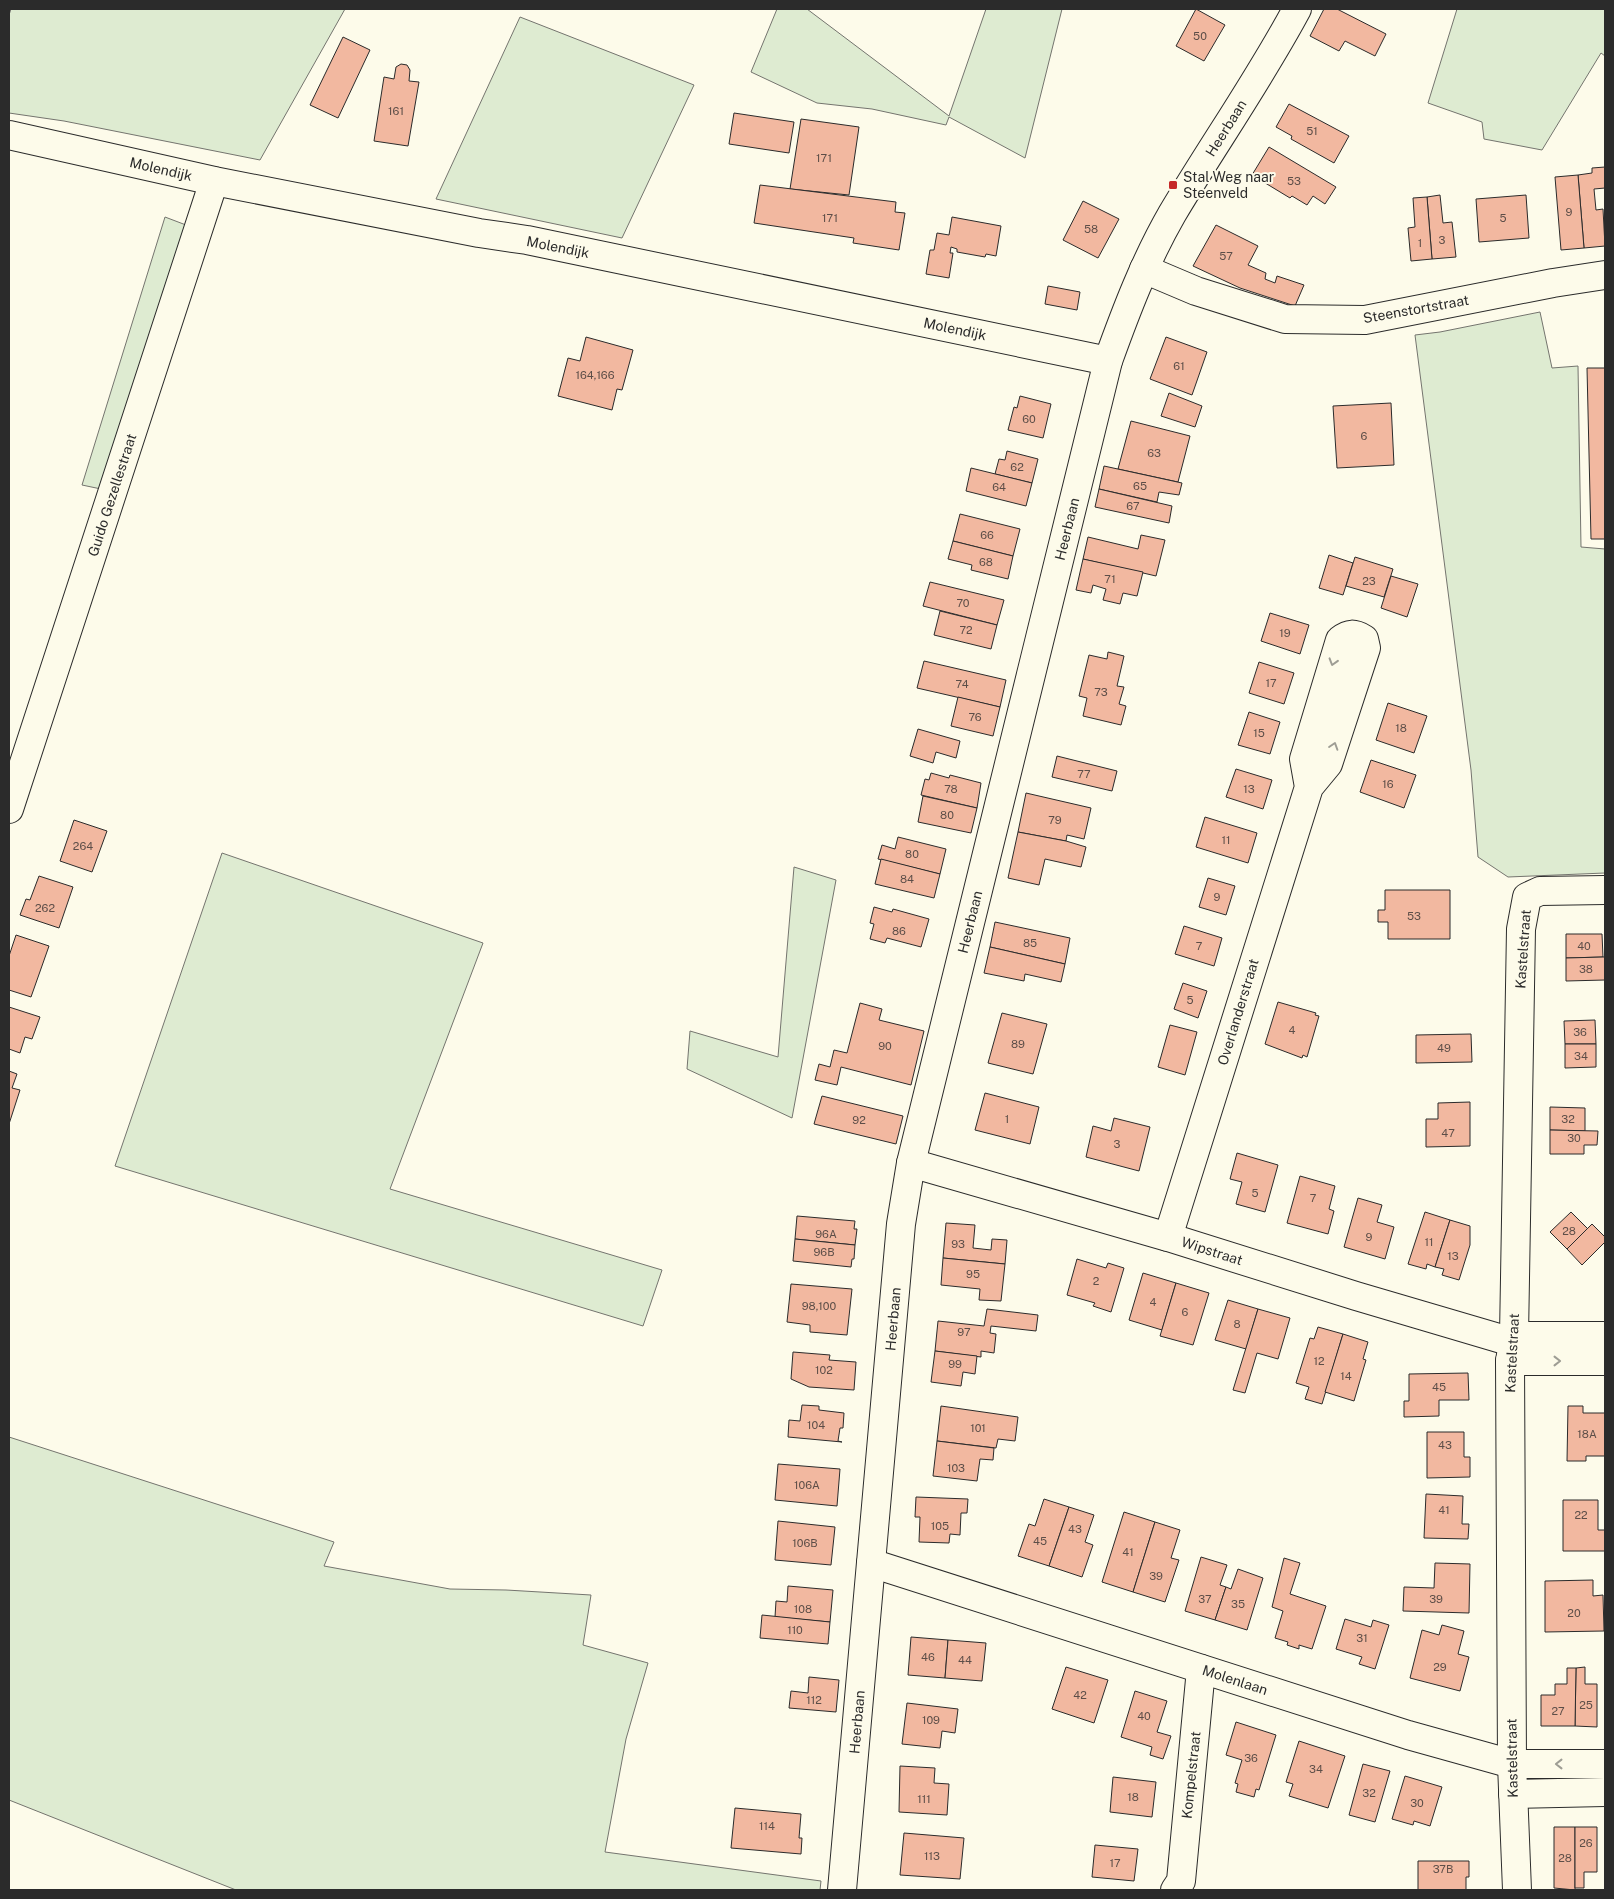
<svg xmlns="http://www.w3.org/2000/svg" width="1614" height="1899" font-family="'Public Sans',sans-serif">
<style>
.green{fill:#deebd1;stroke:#74746e}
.building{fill:#f2b8a0;stroke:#2b2b2b}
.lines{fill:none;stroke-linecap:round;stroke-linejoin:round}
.minor-casing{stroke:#2b2b2b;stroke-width:30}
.minor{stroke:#fdfbea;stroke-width:28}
.oneway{stroke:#9e9d94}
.poi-dot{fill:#c62828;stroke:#fdfbea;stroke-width:2}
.labels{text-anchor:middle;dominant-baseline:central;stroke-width:4;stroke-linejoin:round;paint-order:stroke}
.number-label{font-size:11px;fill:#5d4e48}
.street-label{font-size:14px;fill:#2b2b2b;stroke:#fdfbea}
.poi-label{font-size:14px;fill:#2b2b2b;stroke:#fdfbea;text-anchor:start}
</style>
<rect width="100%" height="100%" fill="#fdfbea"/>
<g class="green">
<polygon points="11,9 345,9 260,160 64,121 9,113 9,15"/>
<polygon points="777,9 807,9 949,116 986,9 1062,9 1025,158 949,117 946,125 872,109 817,103 751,72"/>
<polygon points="1457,9 1605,9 1605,56 1601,53 1542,150 1484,139 1482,122 1428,103"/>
<polygon points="520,17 694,85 622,238 436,199"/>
<polygon points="165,217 186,225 101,489 82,485"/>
<polygon points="1540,312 1552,368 1578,366 1581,547 1605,549 1605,873 1508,877 1478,857 1471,770 1415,335 1440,332"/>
<polygon points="222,853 483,943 390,1189 662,1270 643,1326 115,1166"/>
<polygon points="794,867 836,880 792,1118 687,1069 690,1031 778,1057"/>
<polygon points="9,1437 334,1542 324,1566 450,1589 506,1590 591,1595 583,1645 648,1663 626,1739 605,1852 821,1881 820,1890 236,1890 9,1800"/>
</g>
<g class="building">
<polygon points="1196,9 1225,25 1204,61 1176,46"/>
<polygon points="1324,9 1337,9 1386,34 1375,56 1345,41 1339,51 1310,36"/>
<polygon points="343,37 370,50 338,118 310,105"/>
<polygon points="401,64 407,65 410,70 409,81 419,82 408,146 374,141 384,77 394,79 396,67"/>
<polygon points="1289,104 1349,136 1334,163 1291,139 1292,136 1276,127"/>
<polygon points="734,113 794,122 789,153 729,144"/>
<polygon points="801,119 859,127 849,195 790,189"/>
<polygon points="1269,147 1336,187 1325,204 1313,196 1307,205 1292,196 1290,198 1252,175"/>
<polygon points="1605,167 1605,188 1594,189 1596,210 1603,209 1605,246 1584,248 1578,175 1592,173 1592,168"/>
<polygon points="1578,175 1584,248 1561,250 1555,177"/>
<polygon points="760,185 896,202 895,212 905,213 899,250 853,243 854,238 754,223"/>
<polygon points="1440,195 1443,223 1452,222 1456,257 1432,259 1427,197"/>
<polygon points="1526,195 1529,238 1479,242 1476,199"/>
<polygon points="1427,197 1432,259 1411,261 1408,228 1415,227 1413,198"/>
<polygon points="1083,201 1119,219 1098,258 1063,240"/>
<polygon points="952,217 1001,226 996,256 986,254 985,257 957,252 957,249 951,247 950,253 953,253 949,278 926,274 930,250 934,250 937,233 949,235"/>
<polygon points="1216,225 1258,246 1248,265 1266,273 1265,279 1275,283 1277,276 1304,285 1295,306 1240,288 1193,266"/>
<polygon points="1048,286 1080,292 1077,310 1045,304"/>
<polygon points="586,337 633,350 622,390 617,389 612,410 558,396 568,358 580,361"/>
<polygon points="1166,337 1207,352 1192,395 1150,379"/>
<polygon points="1587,368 1605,368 1605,539 1591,539"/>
<polygon points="1169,393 1202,406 1195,427 1161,416"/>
<polygon points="1020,396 1051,404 1043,438 1008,430 1014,407 1017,408"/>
<polygon points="1391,403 1394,465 1337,468 1333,406"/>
<polygon points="1131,421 1190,436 1178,482 1118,469"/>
<polygon points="1007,451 1038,459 1032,483 995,474 999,459 1005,460"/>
<polygon points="1104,466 1182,483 1179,495 1159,492 1157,502 1099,489"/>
<polygon points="971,468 1032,483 1026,506 966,491"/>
<polygon points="1099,489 1172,506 1169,523 1095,507"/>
<polygon points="960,514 1020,529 1013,556 953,541"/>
<polygon points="1141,535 1165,540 1156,576 1083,559 1088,537 1138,549"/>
<polygon points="953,541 1013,556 1008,579 971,570 972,565 948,559"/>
<polygon points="1329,555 1353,563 1343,595 1319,588"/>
<polygon points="1355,557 1393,569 1384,597 1346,586"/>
<polygon points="1083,559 1143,572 1137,596 1123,593 1120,604 1103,600 1106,589 1093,585 1091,593 1076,590"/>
<polygon points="1391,576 1418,584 1407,617 1381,608"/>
<polygon points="930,582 1004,600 997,625 923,606"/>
<polygon points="940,611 997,625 991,649 934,635"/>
<polygon points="1270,613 1309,625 1300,654 1261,641"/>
<polygon points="1108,652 1124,656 1117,686 1124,687 1119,704 1126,706 1121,725 1083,716 1087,698 1079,696 1089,655 1107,659"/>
<polygon points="924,661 1006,680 1000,707 917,688"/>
<polygon points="1259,662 1294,673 1284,704 1249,693"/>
<polygon points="958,697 1000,707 993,736 951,726"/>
<polygon points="1388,703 1427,716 1414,753 1376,740"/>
<polygon points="1249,712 1280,722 1270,754 1238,745"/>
<polygon points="918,729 960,741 956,758 936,752 933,763 910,756"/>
<polygon points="1057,756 1117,771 1112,791 1052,777"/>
<polygon points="1371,760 1416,775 1404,808 1360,792"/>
<polygon points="1236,769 1272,780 1263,809 1226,797"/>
<polygon points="931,773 949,778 950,775 981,783 977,808 921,795 925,779 929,780"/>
<polygon points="1026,793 1091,808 1084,839 1067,835 1066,841 1018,832"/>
<polygon points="923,796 977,808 971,833 918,822"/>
<polygon points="1205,817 1257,833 1248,863 1196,847"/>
<polygon points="74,820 107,831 92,872 60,861"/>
<polygon points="1018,832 1066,841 1086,847 1081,867 1045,859 1039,885 1008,878"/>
<polygon points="898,837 946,849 940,874 878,859 882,845 895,849"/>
<polygon points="881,859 940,874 934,898 875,884"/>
<polygon points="39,876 73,887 59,928 20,915 26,899 30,900"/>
<polygon points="1208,878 1235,886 1226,915 1199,907"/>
<polygon points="1385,890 1450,890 1450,939 1388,939 1388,922 1378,922 1378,910 1385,910"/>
<polygon points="874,907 892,912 893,909 929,919 921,947 887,938 885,943 870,939 874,924 870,923"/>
<polygon points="995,922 1070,938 1065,964 990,947"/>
<polygon points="1184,926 1222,938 1214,966 1175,954"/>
<polygon points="1566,934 1602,934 1603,957 1566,958"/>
<polygon points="16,935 49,946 31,997 9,990 9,956"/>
<polygon points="990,947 1065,964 1061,982 1025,974 1024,981 984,973"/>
<polygon points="1603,957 1605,957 1605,980 1566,981 1566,958"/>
<polygon points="1183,983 1207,991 1198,1018 1174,1009"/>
<polygon points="1278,1002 1316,1013 1315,1015 1319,1016 1307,1057 1303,1055 1302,1058 1265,1044"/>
<polygon points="860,1003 882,1009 879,1020 924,1031 911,1085 841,1067 837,1085 815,1080 819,1064 830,1067 834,1050 847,1053"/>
<polygon points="9,1007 40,1017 32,1039 25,1037 20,1053 9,1049"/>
<polygon points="1002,1013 1047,1024 1033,1074 988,1063"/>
<polygon points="1595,1020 1596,1044 1565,1044 1564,1021"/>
<polygon points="1170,1025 1197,1032 1185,1075 1158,1067"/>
<polygon points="1471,1034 1472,1062 1416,1063 1416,1035"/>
<polygon points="1565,1044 1596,1044 1596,1067 1565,1068"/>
<polygon points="9,1071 17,1074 12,1088 20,1090 9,1124"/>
<polygon points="985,1093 1039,1107 1030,1144 975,1130"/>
<polygon points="822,1096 903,1116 896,1144 814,1124"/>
<polygon points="1470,1102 1470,1146 1426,1147 1426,1119 1438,1119 1438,1103"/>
<polygon points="1550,1107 1585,1108 1585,1131 1550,1130"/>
<polygon points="1114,1118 1150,1127 1139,1171 1086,1157 1093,1126 1111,1131"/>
<polygon points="1550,1130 1598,1131 1597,1145 1584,1145 1584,1154 1550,1154"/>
<polygon points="1237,1153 1278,1165 1265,1212 1236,1204 1242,1182 1230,1179"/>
<polygon points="1300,1176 1335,1186 1329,1209 1334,1211 1328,1234 1287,1223"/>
<polygon points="1358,1198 1382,1205 1377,1222 1394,1227 1385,1259 1344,1247"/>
<polygon points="1425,1212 1450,1220 1435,1267 1427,1264 1426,1269 1408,1264"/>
<polygon points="1571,1212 1588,1229 1567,1249 1550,1232"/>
<polygon points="797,1216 855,1221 854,1229 857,1229 855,1245 795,1239"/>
<polygon points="1450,1220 1470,1226 1470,1245 1459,1280 1442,1275 1444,1269 1435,1267"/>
<polygon points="946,1223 975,1225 973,1248 991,1250 992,1239 1007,1240 1005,1264 943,1258"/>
<polygon points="1592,1224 1605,1237 1605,1242 1582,1265 1567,1249"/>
<polygon points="795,1239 855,1245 854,1259 852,1259 851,1267 793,1261"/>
<polygon points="943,1258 1005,1264 1001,1301 979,1300 980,1289 941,1285"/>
<polygon points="1077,1259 1106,1268 1108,1263 1124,1268 1111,1312 1093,1306 1095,1303 1067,1295"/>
<polygon points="1143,1273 1176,1283 1162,1330 1129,1320"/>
<polygon points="1176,1283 1209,1293 1193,1345 1160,1336"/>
<polygon points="791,1284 852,1289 847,1335 810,1332 810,1325 787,1322"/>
<polygon points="1228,1300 1258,1309 1246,1349 1215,1340"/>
<polygon points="987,1309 1038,1315 1036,1331 991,1326 990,1333 996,1334 994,1353 981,1351 981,1357 935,1351 938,1321 984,1326"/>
<polygon points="1258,1309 1290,1318 1278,1359 1257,1353 1245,1393 1233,1390"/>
<polygon points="1318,1327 1343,1334 1322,1404 1305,1399 1309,1387 1296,1383 1310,1338 1314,1339"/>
<polygon points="1343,1334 1368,1342 1363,1359 1366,1360 1354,1401 1325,1392"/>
<polygon points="935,1351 977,1356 975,1374 963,1372 961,1386 931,1382"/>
<polygon points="793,1352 830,1355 829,1360 856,1362 854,1390 809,1387 791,1379"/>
<polygon points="1468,1373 1469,1400 1439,1400 1439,1416 1404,1417 1404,1401 1409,1401 1409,1374"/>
<polygon points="802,1405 819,1406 819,1410 844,1413 843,1428 840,1428 838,1441 842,1442 788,1437 789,1420 800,1421"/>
<polygon points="941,1406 1018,1417 1015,1441 998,1439 996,1448 937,1441"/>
<polygon points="1568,1406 1583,1406 1583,1413 1605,1413 1605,1456 1586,1456 1586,1461 1567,1461"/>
<polygon points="1427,1432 1464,1432 1464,1457 1470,1457 1470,1477 1427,1478"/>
<polygon points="937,1441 994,1448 993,1460 980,1459 977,1481 933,1476"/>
<polygon points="778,1464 840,1469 837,1506 775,1500"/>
<polygon points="1426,1494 1463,1496 1462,1524 1469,1524 1468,1539 1424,1538"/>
<polygon points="916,1497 968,1499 967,1513 961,1513 960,1535 950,1534 949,1543 919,1542 920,1517 915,1517"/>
<polygon points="1044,1499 1069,1507 1049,1566 1018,1556 1029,1524 1035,1526"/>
<polygon points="1563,1500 1598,1500 1598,1530 1605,1530 1605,1551 1563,1551"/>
<polygon points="1069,1507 1094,1515 1085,1542 1093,1545 1082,1577 1049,1566"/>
<polygon points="1124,1512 1155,1522 1133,1592 1102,1582"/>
<polygon points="778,1521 835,1527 831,1565 775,1560"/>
<polygon points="1155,1522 1180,1530 1171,1558 1179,1560 1165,1602 1133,1592"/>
<polygon points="1201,1557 1227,1565 1220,1585 1226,1587 1215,1620 1185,1611"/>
<polygon points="1284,1558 1300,1563 1290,1594 1326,1606 1312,1649 1299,1645 1299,1649 1287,1645 1288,1642 1275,1638 1283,1611 1272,1607"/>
<polygon points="1435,1563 1470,1564 1469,1613 1403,1611 1404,1587 1434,1588"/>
<polygon points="1238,1569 1263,1578 1247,1630 1215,1620 1226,1587 1231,1589"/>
<polygon points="1593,1580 1593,1596 1603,1595 1604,1631 1545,1632 1545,1581"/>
<polygon points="788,1586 833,1590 830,1622 775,1617 776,1601 787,1602"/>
<polygon points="762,1615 830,1622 828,1644 760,1638"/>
<polygon points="1345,1619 1371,1627 1373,1620 1389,1625 1375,1669 1359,1664 1362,1657 1336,1649"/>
<polygon points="1442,1625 1464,1631 1458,1654 1469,1657 1460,1691 1410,1678 1422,1630 1439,1635"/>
<polygon points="911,1637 948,1640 945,1678 908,1675"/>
<polygon points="948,1640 986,1643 982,1681 945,1678"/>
<polygon points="1066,1667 1108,1680 1094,1723 1052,1709"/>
<polygon points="1585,1667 1585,1684 1597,1684 1597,1727 1575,1726 1576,1668"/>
<polygon points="1567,1668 1576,1668 1575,1726 1541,1726 1541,1695 1555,1695 1555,1684 1567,1684"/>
<polygon points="809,1677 839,1680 836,1712 789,1708 791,1691 808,1693"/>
<polygon points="1135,1691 1167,1701 1157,1732 1171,1736 1163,1759 1150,1755 1152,1747 1121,1737"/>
<polygon points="907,1703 958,1709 955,1733 942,1731 940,1748 902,1744"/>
<polygon points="1236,1722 1276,1735 1259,1790 1256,1789 1254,1797 1236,1792 1238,1784 1235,1783 1242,1760 1226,1755"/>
<polygon points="1299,1741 1345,1756 1328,1808 1289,1796 1293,1784 1286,1782"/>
<polygon points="1363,1764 1390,1771 1375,1822 1349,1815"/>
<polygon points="900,1766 935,1768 934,1783 949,1784 947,1815 899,1812"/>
<polygon points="1405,1776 1442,1787 1430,1826 1414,1821 1413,1825 1392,1819"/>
<polygon points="1113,1777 1156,1782 1152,1817 1110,1812"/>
<polygon points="735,1808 801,1814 799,1838 802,1838 801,1854 731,1848"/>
<polygon points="1554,1827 1575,1827 1575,1890 1554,1888"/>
<polygon points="1575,1827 1597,1827 1597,1872 1584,1872 1584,1888 1575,1888"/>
<polygon points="904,1833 964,1838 960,1879 900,1875"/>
<polygon points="1095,1845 1138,1849 1134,1881 1092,1877"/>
<polygon points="1418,1861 1469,1861 1469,1877 1466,1877 1466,1890 1418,1890"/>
</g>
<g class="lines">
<defs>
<g id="minor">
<polyline points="9,135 214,181 479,233 527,240 1108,361"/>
<polyline points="1144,269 1196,291 1285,319 1365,320 1553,283 1605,275"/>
<polyline points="9,809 214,181"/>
<polyline points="911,1163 1168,1237 1356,1296 1512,1342"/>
<path d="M1168,1237L1309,787L1328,764L1366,648L1364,639C1354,633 1349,633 1340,640L1304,759L1309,787"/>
<polyline points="1514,1336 1605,1336"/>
<polyline points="1510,1361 1605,1361"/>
<polyline points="871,1563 1408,1735 1512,1764 1605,1764"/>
<polyline points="1513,1794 1605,1792"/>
<path d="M842,1890L901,1224L911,1163L1108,361C1126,311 1145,261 1172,214C1213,145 1259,80 1297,9"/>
<polyline points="1175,1890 1181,1881 1201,1669"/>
<polyline points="1517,1890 1512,1764 1510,1361 1514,1336 1521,929 1527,897 1540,891 1605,890"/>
</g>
</defs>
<use href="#minor" class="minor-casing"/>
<use href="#minor" class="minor"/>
</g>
<defs><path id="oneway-chevron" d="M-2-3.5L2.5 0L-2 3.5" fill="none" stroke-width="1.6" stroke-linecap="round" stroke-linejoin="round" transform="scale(1.25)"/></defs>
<g class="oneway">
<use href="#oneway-chevron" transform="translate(1333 662) rotate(107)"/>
<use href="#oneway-chevron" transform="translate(1334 746) rotate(-72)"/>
<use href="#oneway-chevron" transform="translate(1557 1361)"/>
<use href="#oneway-chevron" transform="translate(1559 1764) rotate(-180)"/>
</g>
<rect class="poi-dot" x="1168" y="180" width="10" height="10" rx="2.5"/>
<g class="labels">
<g class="number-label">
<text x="1200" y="36">50</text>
<text x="396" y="111">161</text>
<text x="1312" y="131">51</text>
<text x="824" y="158">171</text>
<text x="1294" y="181">53</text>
<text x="1569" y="212">9</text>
<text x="830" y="218">171</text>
<text x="1503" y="218">5</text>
<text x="1091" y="229">58</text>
<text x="1442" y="240">3</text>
<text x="1420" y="243">1</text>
<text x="1226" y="256">57</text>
<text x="1179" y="366">61</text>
<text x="595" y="375">164,166</text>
<text x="1029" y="419">60</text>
<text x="1364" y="436">6</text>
<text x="1154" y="453">63</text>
<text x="1017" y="467">62</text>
<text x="1140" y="486">65</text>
<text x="999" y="487">64</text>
<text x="1133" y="506">67</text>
<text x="987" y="535">66</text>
<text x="986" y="562">68</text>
<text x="1110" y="579">71</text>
<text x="1369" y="581">23</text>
<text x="963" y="603">70</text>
<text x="966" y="630">72</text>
<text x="1285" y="633">19</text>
<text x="1271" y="683">17</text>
<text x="962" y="684">74</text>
<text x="1101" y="692">73</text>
<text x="975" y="717">76</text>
<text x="1401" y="728">18</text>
<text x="1259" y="733">15</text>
<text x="1084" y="774">77</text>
<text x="1388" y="784">16</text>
<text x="951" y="789">78</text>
<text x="1249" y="789">13</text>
<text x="947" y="815">80</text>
<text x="1055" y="820">79</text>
<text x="1226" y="840">11</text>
<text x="83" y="846">264</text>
<text x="912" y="854">80</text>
<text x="907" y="879">84</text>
<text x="1217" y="897">9</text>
<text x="45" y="908">262</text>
<text x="1414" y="916">53</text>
<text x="899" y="931">86</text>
<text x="1030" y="943">85</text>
<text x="1199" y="946">7</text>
<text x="1584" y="946">40</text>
<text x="1586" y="969">38</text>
<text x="1190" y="1000">5</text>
<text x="1292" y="1030">4</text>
<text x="1580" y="1032">36</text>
<text x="1018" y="1044">89</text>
<text x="885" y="1046">90</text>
<text x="1444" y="1048">49</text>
<text x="1581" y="1056">34</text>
<text x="1007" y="1119">1</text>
<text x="1568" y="1119">32</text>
<text x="859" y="1120">92</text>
<text x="1448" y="1133">47</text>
<text x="1574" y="1138">30</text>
<text x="1117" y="1144">3</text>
<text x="1255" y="1193">5</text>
<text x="1313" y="1198">7</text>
<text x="1569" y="1231">28</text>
<text x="826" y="1234">96A</text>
<text x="1369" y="1237">9</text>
<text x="1429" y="1242">11</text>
<text x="958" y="1244">93</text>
<text x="824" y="1252">96B</text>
<text x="1453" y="1256">13</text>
<text x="973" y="1274">95</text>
<text x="1096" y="1281">2</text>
<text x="1153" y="1302">4</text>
<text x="819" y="1306">98,100</text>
<text x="1185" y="1312">6</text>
<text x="1237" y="1324">8</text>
<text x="964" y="1332">97</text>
<text x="1319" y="1361">12</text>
<text x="955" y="1364">99</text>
<text x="824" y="1370">102</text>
<text x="1346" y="1376">14</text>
<text x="1439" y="1387">45</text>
<text x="816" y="1425">104</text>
<text x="978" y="1428">101</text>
<text x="1587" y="1434">18A</text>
<text x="1445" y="1445">43</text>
<text x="956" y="1468">103</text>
<text x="807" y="1485">106A</text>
<text x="1444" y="1510">41</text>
<text x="1581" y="1515">22</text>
<text x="940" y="1526">105</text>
<text x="1075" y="1529">43</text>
<text x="1040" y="1541">45</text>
<text x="805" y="1543">106B</text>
<text x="1128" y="1552">41</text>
<text x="1156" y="1576">39</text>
<text x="1205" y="1599">37</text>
<text x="1436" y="1599">39</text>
<text x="1238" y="1604">35</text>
<text x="803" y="1609">108</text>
<text x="1574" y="1613">20</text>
<text x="795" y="1630">110</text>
<text x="1362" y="1638">31</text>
<text x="928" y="1657">46</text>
<text x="965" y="1660">44</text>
<text x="1440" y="1667">29</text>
<text x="1080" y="1695">42</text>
<text x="814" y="1700">112</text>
<text x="1586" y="1705">25</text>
<text x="1558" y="1711">27</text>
<text x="1144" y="1716">40</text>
<text x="931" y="1720">109</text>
<text x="1251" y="1758">36</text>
<text x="1316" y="1769">34</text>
<text x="1369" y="1793">32</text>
<text x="1133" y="1797">18</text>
<text x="924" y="1799">111</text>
<text x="1417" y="1803">30</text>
<text x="767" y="1826">114</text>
<text x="1586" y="1843">26</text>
<text x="932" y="1856">113</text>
<text x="1565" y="1858">28</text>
<text x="1115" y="1863">17</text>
<text x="1443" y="1869">37B</text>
</g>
<g class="street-label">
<text transform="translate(1226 128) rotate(-58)">Heerbaan</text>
<text transform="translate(161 169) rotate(13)">Molendijk</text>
<text transform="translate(558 247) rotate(11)">Molendijk</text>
<text transform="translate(1416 309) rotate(-10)">Steenstortstraat</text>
<text transform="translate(955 329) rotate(12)">Molendijk</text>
<text transform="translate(112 495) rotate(-72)">Guido Gezellestraat</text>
<text transform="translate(1067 529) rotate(-76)">Heerbaan</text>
<text transform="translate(970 922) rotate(-76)">Heerbaan</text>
<text transform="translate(1523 949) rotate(-86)">Kastelstraat</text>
<text transform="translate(1238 1012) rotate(-73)">Overlanderstraat</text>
<text transform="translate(1212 1251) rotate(18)">Wipstraat</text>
<text transform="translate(893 1319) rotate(-85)">Heerbaan</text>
<text transform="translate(1512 1353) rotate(-87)">Kastelstraat</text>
<text transform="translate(1235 1680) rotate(18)">Molenlaan</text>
<text transform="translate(857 1722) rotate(-85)">Heerbaan</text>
<text transform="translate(1512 1758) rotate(-91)">Kastelstraat</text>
<text transform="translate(1191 1775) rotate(-84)">Kompelstraat</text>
</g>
<g class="poi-label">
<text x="1183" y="177">Stal Weg naar<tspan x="1183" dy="16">Steenveld</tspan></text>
</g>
</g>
<rect width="1614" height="1899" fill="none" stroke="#2b2b2b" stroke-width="20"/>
</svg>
